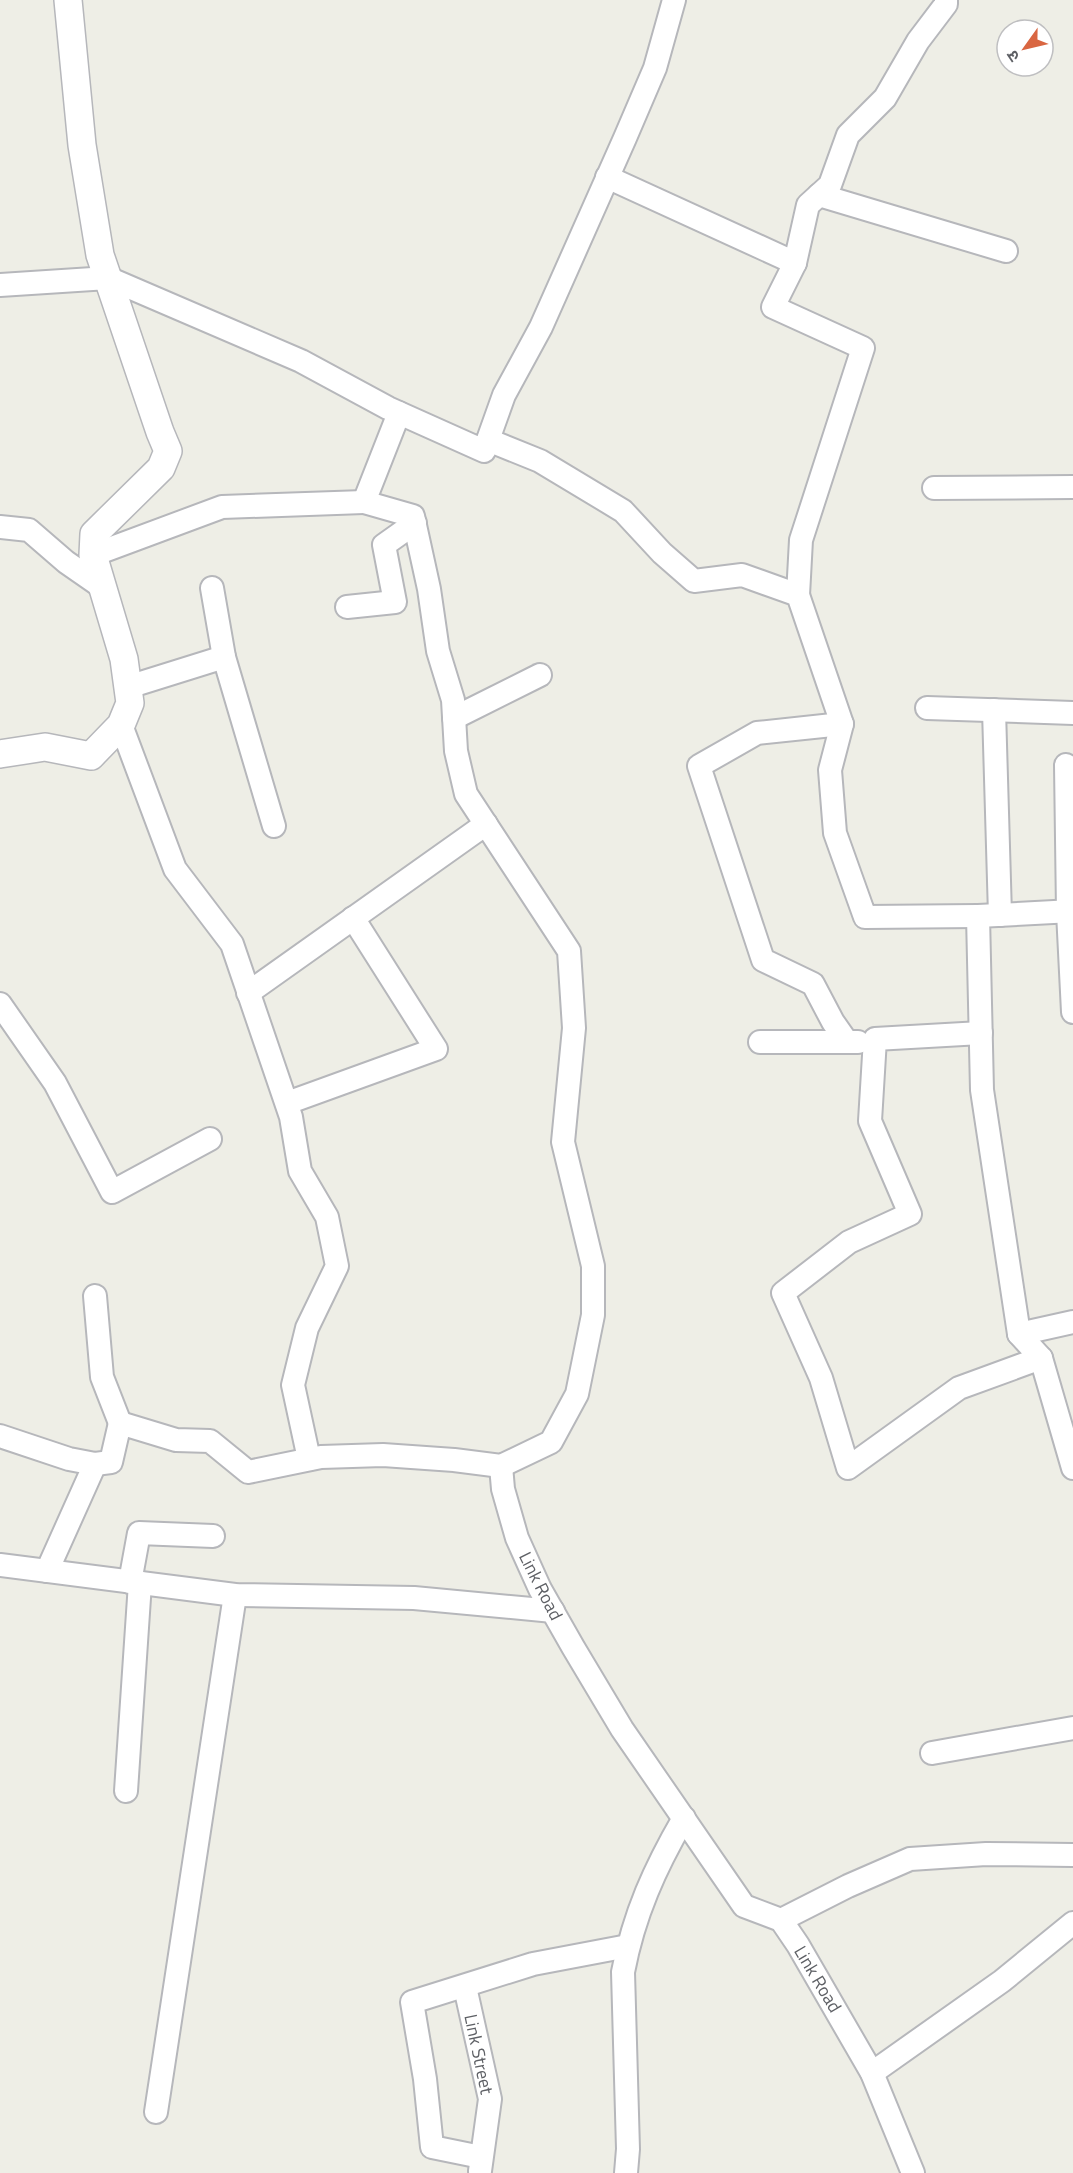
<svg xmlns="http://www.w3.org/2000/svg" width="1073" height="2173" font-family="'Titillium Web','Noto Sans Devanagari',sans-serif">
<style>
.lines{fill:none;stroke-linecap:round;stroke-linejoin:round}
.minor-casing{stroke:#b6b7bb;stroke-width:26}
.tertiary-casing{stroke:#b6b7bb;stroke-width:30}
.minor{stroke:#fff;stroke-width:22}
.tertiary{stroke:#fff;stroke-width:27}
.labels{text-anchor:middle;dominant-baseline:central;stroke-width:4.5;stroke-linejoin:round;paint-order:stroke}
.street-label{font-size:18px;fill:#5e6065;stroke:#fff}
</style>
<rect width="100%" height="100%" fill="#eeeee6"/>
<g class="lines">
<defs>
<g id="minor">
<polyline points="607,177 795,263 773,307 863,348 801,540 798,595"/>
<polyline points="819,195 1006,251"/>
<polyline points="795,263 808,205 830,185 848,135 885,98 918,41 946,4 946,0"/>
<polyline points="0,285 108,278 301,361 388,408 484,451 504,395 541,327 625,138 655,68 674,0"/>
<polyline points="488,440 540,461 623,511 662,553 694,581 742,575 798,595 842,724 830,770 835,833 865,917 978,916"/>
<polyline points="934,488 1073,487"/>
<polyline points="0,527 29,530 66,562 102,587"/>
<polyline points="93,555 222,507 364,502"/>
<polyline points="212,588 224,657 274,826"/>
<polyline points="347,607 395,602 384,545 415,523"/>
<polyline points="128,687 224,657"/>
<polyline points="927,708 1073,713"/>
<polyline points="994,710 1000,915"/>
<polyline points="454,718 540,675"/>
<polyline points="842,724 757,733 699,766 763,960 813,984 833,1022 847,1042"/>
<polyline points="121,725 175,869 232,944 291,1117 300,1171 327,1217 337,1266 307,1328 293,1385 309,1459"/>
<polyline points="1066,765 1068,912 1073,1012"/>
<polyline points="1073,911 978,916 982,1090 1019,1334 1041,1358 1073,1468"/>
<polyline points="248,993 486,824"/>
<polyline points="0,1004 55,1083 112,1192 210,1139"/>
<polyline points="981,1033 875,1039 870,1121 910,1214 849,1242 783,1293 821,1378 848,1468 959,1388 1041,1358"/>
<polyline points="760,1042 858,1042"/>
<polyline points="287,1103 436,1049 353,918"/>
<polyline points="95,1296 102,1377 120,1423"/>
<polyline points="1019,1334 1073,1322"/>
<polyline points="0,1436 69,1459 95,1464 47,1571"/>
<polyline points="95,1464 111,1462 120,1423 176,1440 210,1441 248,1472 321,1457 383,1455 454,1460 501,1466 551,1442 577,1394 593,1315 593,1266 563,1142 574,1028 569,951 466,794 456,751 453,700 438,651 429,589 413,516 364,502 399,413"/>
<polyline points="501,1466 503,1489 517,1538 540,1589 573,1647 622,1729 744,1906 781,1920 798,1945 872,2073 913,2173"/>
<polyline points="0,1565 235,1595 414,1598 553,1611"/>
<polyline points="130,1582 139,1533 213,1536"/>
<polyline points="932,1753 1073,1728"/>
<polyline points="126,1791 140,1583"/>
<polyline points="781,1920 848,1886 910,1859 986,1854 1073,1855"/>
<polyline points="465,1987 490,2099 480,2171"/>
<polyline points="872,2073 1002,1981 1073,1923"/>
<polyline points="156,2112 235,1595"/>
<polyline points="481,2157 432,2147 425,2079 412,2002 533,1964 628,1946"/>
<path d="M626,2173L628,2149L623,1972C634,1914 655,1868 684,1818"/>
</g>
<polyline id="tertiary" points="0,754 45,747 91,756 121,725 130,703 124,659 93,555 94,534 161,468 168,451 160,432 100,255 82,145 68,0"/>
</defs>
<use href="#minor" class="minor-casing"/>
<use href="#tertiary" class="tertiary-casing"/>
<use href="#minor" class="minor"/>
<use href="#tertiary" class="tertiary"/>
</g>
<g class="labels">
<g class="street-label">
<text transform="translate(541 1586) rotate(63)">Link Road</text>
<text transform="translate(818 1979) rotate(59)">Link Road</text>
<text transform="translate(479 2054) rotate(78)">Link Street</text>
</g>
</g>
<g transform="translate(1025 48) rotate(236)"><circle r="28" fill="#ffffff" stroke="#bfbfc1" stroke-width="1.5"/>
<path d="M0-4.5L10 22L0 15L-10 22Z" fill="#d96641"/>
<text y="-9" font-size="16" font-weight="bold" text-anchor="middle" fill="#5e6065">उ</text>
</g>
</svg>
